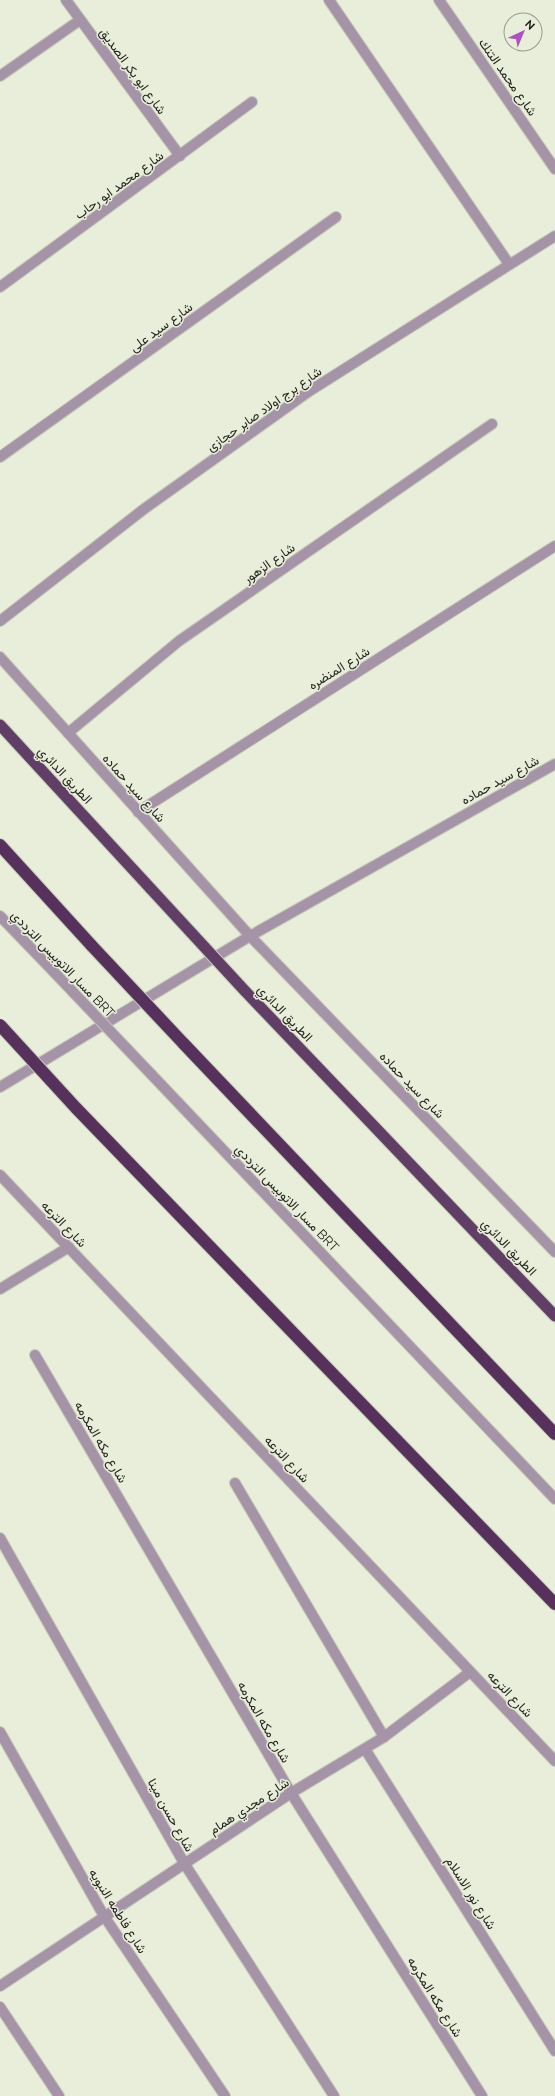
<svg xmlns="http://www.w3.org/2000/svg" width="555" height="2096" font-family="Raleway,Vazirmatn,sans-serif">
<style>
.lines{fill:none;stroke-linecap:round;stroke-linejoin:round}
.service-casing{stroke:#c5c9b8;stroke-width:12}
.minor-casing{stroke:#c5c9b8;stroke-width:12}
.trunk-casing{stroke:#c5c9b8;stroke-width:13}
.motorway-casing{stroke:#c5c9b8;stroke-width:14}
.service{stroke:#a593a8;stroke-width:10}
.minor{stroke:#a593a8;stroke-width:10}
.trunk{stroke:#603e66;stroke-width:11}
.motorway{stroke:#56315b;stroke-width:12}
.service-bridge-casing{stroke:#c5c9b8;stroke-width:12;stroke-linecap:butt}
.trunk-bridge-casing{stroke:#c5c9b8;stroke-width:13;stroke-linecap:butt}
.motorway-bridge-casing{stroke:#c5c9b8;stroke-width:14;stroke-linecap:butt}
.service-bridge{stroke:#a593a8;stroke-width:10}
.trunk-bridge{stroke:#603e66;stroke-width:11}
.motorway-bridge{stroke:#56315b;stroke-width:12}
.labels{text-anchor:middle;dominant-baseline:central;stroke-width:3;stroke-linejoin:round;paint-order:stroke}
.street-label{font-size:13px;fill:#1f201a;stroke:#e9eedb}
</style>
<rect width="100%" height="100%" fill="#e9eedb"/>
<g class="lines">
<defs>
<g id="service">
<polyline points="0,916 53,971"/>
<polyline points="151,1074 555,1499"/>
</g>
<g id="minor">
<polyline points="66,0 180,156"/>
<polyline points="329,0 509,264"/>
<polyline points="439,0 555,169"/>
<polyline points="0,76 80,20"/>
<polyline points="0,287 252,102"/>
<polyline points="0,457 336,217"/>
<polyline points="0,621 144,509 308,392 555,236"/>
<polyline points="0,657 250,936 555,1252"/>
<polyline points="68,733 179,641 492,424"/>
<polyline points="138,812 555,546"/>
<polyline points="0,1087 250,936 555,764"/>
<polyline points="0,1175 555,1761"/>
<polyline points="0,1289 69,1247"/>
<polyline points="35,1355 291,1793 482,2096"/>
<polyline points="235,1483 384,1737"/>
<polyline points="0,1538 184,1863 334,2096"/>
<polyline points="0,1732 104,1916 225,2096"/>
<polyline points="365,1749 555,2051"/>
<polyline points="0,1986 291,1793 384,1737 470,1672"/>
<polyline points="0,2007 59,2096"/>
</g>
<g id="trunk">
<polyline points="0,725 151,889"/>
<polyline points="245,991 555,1316"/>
</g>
<g id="motorway">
<polyline points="0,845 92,946"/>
<polyline points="183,1043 555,1434"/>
<polyline points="76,1108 555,1604"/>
</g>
</defs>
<use href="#service" class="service-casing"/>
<use href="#minor" class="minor-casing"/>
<use href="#trunk" class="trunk-casing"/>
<use href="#motorway" class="motorway-casing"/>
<use href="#service" class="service"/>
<use href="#minor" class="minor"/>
<use href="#trunk" class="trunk"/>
<use href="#motorway" class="motorway"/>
<defs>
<polyline id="service-bridge" points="53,971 151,1074"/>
<polyline id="trunk-bridge" points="151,889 245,991"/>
<g id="motorway-bridge">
<polyline points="92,946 183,1043"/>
<polyline points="0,1025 76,1108"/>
</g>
</defs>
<use href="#service-bridge" class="service-bridge-casing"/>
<use href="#trunk-bridge" class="trunk-bridge-casing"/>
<use href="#motorway-bridge" class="motorway-bridge-casing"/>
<use href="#service-bridge" class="service-bridge"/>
<use href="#trunk-bridge" class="trunk-bridge"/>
<use href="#motorway-bridge" class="motorway-bridge"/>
</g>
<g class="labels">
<g class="street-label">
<text transform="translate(133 71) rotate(54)">شارع ابو بكر الصديق</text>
<text transform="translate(508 77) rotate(55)">شارع محمد التنك</text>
<text transform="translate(119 185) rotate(-36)">شارع محمد ابو رحاب</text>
<text transform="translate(161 327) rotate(-36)">شارع سيد على</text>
<text transform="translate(264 409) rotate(-35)">شارع برج اولاد صابر حجازى</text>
<text transform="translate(269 563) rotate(-35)">شارع الزهور</text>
<text transform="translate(339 668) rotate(-32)">شارع المنضره</text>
<text transform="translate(65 775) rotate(47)">الطريق الدائري</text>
<text transform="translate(500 780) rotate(-29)">شارع سيد حماده</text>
<text transform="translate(134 788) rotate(48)">شارع سيد حماده</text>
<text transform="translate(63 964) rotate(46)">مسار الاتوبيس الترددي BRT</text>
<text transform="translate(285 1013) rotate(46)">الطريق الدائري</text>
<text transform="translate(412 1085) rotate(46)">شارع سيد حماده</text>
<text transform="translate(287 1198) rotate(46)">مسار الاتوبيس الترددي BRT</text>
<text transform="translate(64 1224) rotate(46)">شارع الترعه</text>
<text transform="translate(509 1247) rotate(46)">الطريق الدائري</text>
<text transform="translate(101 1442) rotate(60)">شارع مكه المكرمه</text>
<text transform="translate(287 1459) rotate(47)">شارع الترعه</text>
<text transform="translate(510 1694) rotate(46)">شارع الترعه</text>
<text transform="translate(264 1722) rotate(60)">شارع مكه المكرمه</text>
<text transform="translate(249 1806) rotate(-33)">شارع مجدي همام</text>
<text transform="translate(171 1815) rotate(61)">شارع حسن مينا</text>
<text transform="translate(471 1893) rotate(58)">شارع نور الاسلام</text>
<text transform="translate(118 1911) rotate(58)">شارع فاطمه النبويه</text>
<text transform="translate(435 1997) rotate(58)">شارع مكه المكرمه</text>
</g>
</g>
<g transform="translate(523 32) rotate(44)"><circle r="19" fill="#e9eedb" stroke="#989c8e"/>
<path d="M0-3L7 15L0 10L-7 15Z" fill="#ae52bd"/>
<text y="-6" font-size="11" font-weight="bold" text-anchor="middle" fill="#1f201a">N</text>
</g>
</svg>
